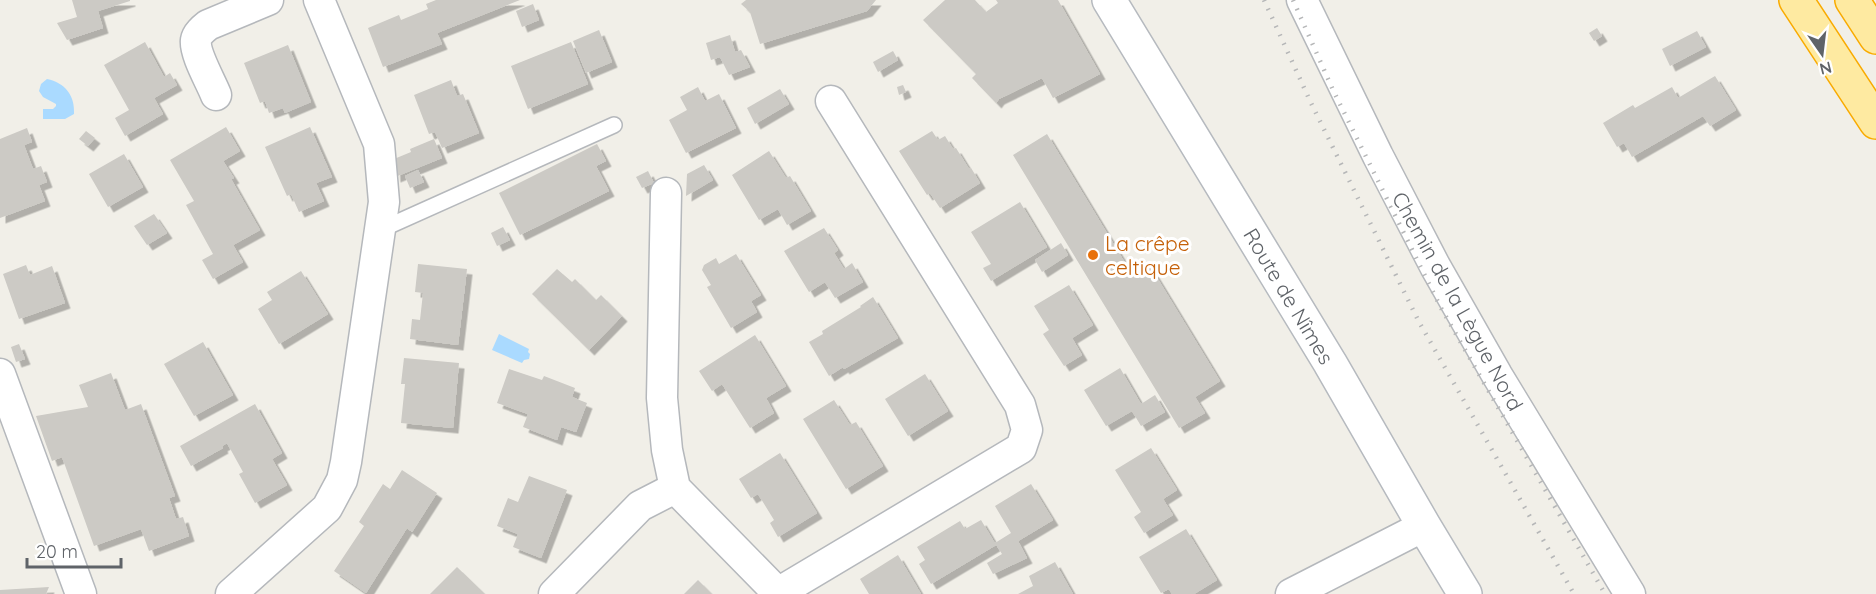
<svg xmlns="http://www.w3.org/2000/svg" width="1876" height="594" font-family="Quicksand,sans-serif">
<style>
.water{fill:#aadaff}
.building{fill:#cccac5;filter:url(#shadow)}
.lines{fill:none;stroke-linecap:round;stroke-linejoin:round}
.service-casing{stroke:#b5b8bc;stroke-width:18}
.minor-casing{stroke:#b5b8bc;stroke-width:33}
.secondary-casing{stroke:#b6babf;stroke-width:36}
.trunk-casing{stroke:#f9ab00;stroke-width:36}
.service{stroke:#fff;stroke-width:15}
.minor{stroke:#fff;stroke-width:30}
.secondary{stroke:#fff;stroke-width:33}
.trunk{stroke:#feeaa1;stroke-width:33}
.rail{stroke:#b6b7b8;stroke-width:4.5;stroke-dasharray:1.5 8;stroke-linecap:butt}
.food-dot{fill:#e8710a;stroke:#fff;stroke-width:2}
.labels{text-anchor:middle;dominant-baseline:central;stroke-width:6;stroke-linejoin:round;paint-order:stroke}
.food-label{font-size:21px;fill:#c56008;stroke:#fff;text-anchor:start}
.street-label{font-size:21px;fill:#5f6368;stroke:#fff}
</style>
<defs>
<filter id="shadow"><feDropShadow dx="5.5" dy="5.5" stdDeviation="0" flood-color="#0004"/></filter>
</defs>
<rect width="100%" height="100%" fill="#f1efe8"/>
<g class="water">
<path d="M47,79C65,83 75,95 74,114L65,119H43V109H53L56,106V104L43,97L39,91L41,84Z"/>
<polygon points="499,334 529,349 528,352 530,354 529,359 524,360 522,363 492,350"/>
</g>
<g class="building">
<polygon points="72,0 130,0 130,1 98,11 103,28 67,40 57,23 77,17"/>
<polygon points="436,0 520,0 437,33 442,44 383,67 368,28 399,15 401,20 428,9 426,4"/>
<polygon points="746,0 876,0 867,11 760,44 750,12 741,4"/>
<polygon points="945,0 975,0 986,12 998,3 996,0 1058,0 1100,74 1053,98 1042,78 999,99 996,103 972,78 976,74 923,20"/>
<polygon points="533,4 539,20 522,27 516,11"/>
<polygon points="1597,28 1602,36 1594,41 1589,33"/>
<polygon points="599,30 612,62 586,73 573,41"/>
<polygon points="1697,31 1706,47 1670,66 1662,49"/>
<polygon points="730,35 735,52 741,50 750,67 729,75 720,57 711,60 706,43"/>
<polygon points="145,42 164,77 170,73 177,85 154,98 163,114 125,136 115,118 129,110 104,65"/>
<polygon points="571,42 588,84 528,109 511,66"/>
<polygon points="288,45 311,102 285,113 283,108 269,113 265,101 260,103 244,63"/>
<polygon points="893,51 898,60 878,72 873,62"/>
<polygon points="1715,76 1736,110 1710,126 1703,116 1632,157 1624,143 1617,147 1603,123 1633,105 1635,108 1672,87 1678,98"/>
<polygon points="451,80 457,96 463,94 479,133 442,148 435,132 429,134 414,95"/>
<polygon points="903,85 906,92 899,95 897,87"/>
<polygon points="698,87 705,101 719,94 736,128 686,153 669,120 687,110 680,97"/>
<polygon points="780,89 789,104 755,124 747,108"/>
<polygon points="226,127 240,151 223,161 234,178 231,179 260,230 233,245 243,262 213,279 202,260 213,254 186,205 194,201 170,160"/>
<polygon points="310,127 332,177 316,183 324,201 299,212 291,194 287,196 265,147"/>
<polygon points="27,128 32,142 24,145 33,169 41,166 47,182 39,185 45,201 0,218 0,139"/>
<polygon points="86,131 95,138 88,146 79,139"/>
<polygon points="932,131 938,140 945,136 953,149 956,148 969,169 971,168 980,183 940,208 930,193 927,195 899,151"/>
<polygon points="1047,134 1133,276 1150,266 1220,381 1195,397 1205,413 1179,428 1013,155"/>
<polygon points="434,139 442,158 395,177 394,159 411,152 410,149"/>
<polygon points="597,144 606,161 596,166 609,191 520,235 499,193"/>
<polygon points="769,151 786,178 790,176 811,211 787,225 778,209 759,220 732,175"/>
<polygon points="124,154 143,187 108,207 89,174"/>
<polygon points="704,165 713,180 686,196 687,174"/>
<polygon points="418,170 424,182 410,188 405,176"/>
<polygon points="648,171 654,183 642,188 636,177"/>
<polygon points="1020,202 1047,247 991,281 983,268 991,264 971,232"/>
<polygon points="154,214 167,233 147,245 134,226"/>
<polygon points="503,227 510,240 497,246 491,233"/>
<polygon points="824,228 838,250 834,253 844,269 852,263 863,282 835,298 825,282 809,292 784,251"/>
<polygon points="1061,243 1068,255 1042,272 1035,260"/>
<polygon points="736,254 761,295 751,301 757,312 731,328 707,287 711,285 702,270 704,265 716,258 719,264"/>
<polygon points="418,264 467,269 458,345 410,339 412,319 420,320 423,293 415,292"/>
<polygon points="26,265 30,275 52,266 65,303 19,319 3,274"/>
<polygon points="557,269 572,282 575,279 596,300 601,295 622,316 589,350 532,294"/>
<polygon points="301,271 328,314 279,344 258,309 272,300 267,292"/>
<polygon points="1069,285 1093,325 1072,338 1082,355 1064,366 1043,334 1049,330 1034,306"/>
<polygon points="873,297 898,338 844,369 843,367 829,376 809,342 823,334 822,331 861,307 860,306"/>
<polygon points="755,335 786,386 766,398 774,413 750,428 722,384 712,391 699,371"/>
<polygon points="203,342 233,395 194,416 164,364"/>
<polygon points="19,344 25,359 16,362 11,347"/>
<polygon points="404,358 459,363 453,428 401,423 405,384 401,384"/>
<polygon points="1120,368 1141,404 1155,395 1165,412 1141,426 1132,411 1106,426 1084,390"/>
<polygon points="509,369 542,380 544,376 575,388 572,397 587,403 576,432 561,427 557,440 523,427 528,414 497,403"/>
<polygon points="111,373 125,410 141,404 175,496 169,498 176,519 183,517 189,536 149,551 141,529 94,546 62,457 52,461 36,416 88,407 79,385"/>
<polygon points="925,374 948,411 908,436 885,399"/>
<polygon points="834,400 850,425 856,422 883,466 846,489 803,419"/>
<polygon points="255,404 282,453 272,459 287,485 255,503 239,474 243,472 227,443 222,446 223,448 191,466 180,446"/>
<polygon points="1151,448 1177,490 1163,499 1173,515 1144,533 1134,517 1141,512 1115,470"/>
<polygon points="780,453 817,513 778,537 770,523 774,520 758,494 751,498 739,479"/>
<polygon points="402,470 437,493 412,532 407,528 366,593 334,571 364,526 359,522 383,484 390,489"/>
<polygon points="529,476 567,490 541,558 513,547 518,534 497,526 508,498 518,502"/>
<polygon points="1031,484 1053,520 1018,541 1027,558 993,574 987,563 1002,554 995,543 1011,533 995,506"/>
<polygon points="981,520 996,545 931,584 919,564 925,560 917,547 960,521 965,529"/>
<polygon points="1186,529 1217,580 1194,594 1172,594 1169,589 1161,593 1139,557"/>
<polygon points="898,555 921,594 869,594 860,579"/>
<polygon points="1055,562 1073,594 1018,594 1033,586 1029,576"/>
<polygon points="457,567 485,594 430,594"/>
<polygon points="698,580 712,594 684,594"/>
<polygon points="49,587 46,594 0,594 0,590"/>
</g>
<g class="lines">
<defs>
<polyline id="service" points="380,230 614,125"/>
<g id="minor">
<polyline points="1302,0 1378,156 1435,266 1497,375 1630,594"/>
<path d="M216,95C211,82 194,53 196,40C197,34 203,29 208,25L268,0"/>
<polyline points="666,193 662,398 667,450 675,488 779,594"/>
<polyline points="0,374 81,594"/>
<polyline points="778,593 1021,448 1027,430 1020,405 831,101"/>
<polyline points="231,594 327,508 342,480 346,462 384,202 379,144 319,0"/>
<polyline points="554,594 640,506 675,488"/>
<polyline points="1291,594 1424,526"/>
</g>
<polyline id="secondary" points="1109,0 1330,363 1424,526 1465,594"/>
<g id="trunk">
<polyline points="1796,0 1876,122"/>
<polyline points="1852,0 1876,37"/>
</g>
</defs>
<use href="#service" class="service-casing"/>
<use href="#minor" class="minor-casing"/>
<use href="#secondary" class="secondary-casing"/>
<use href="#trunk" class="trunk-casing"/>
<use href="#service" class="service"/>
<use href="#minor" class="minor"/>
<use href="#secondary" class="secondary"/>
<use href="#trunk" class="trunk"/>
<g class="rail">
<polyline points="1264,0 1311,103 1419,322 1574,594"/>
<polyline points="1293,0 1333,90 1441,308 1605,594"/>
</g>
</g>
<circle class="food-dot" cx="1093" cy="255" r="6"/>
<g class="labels">
<g class="food-label">
<text x="1105" y="243">La crêpe<tspan x="1105" dy="24">celtique</tspan></text>
</g>
<g class="street-label">
<text transform="translate(1289 296) rotate(59)">Route de Nîmes</text>
<text transform="translate(1458 301) rotate(61)">Chemin de la Lègue Nord</text>
</g>
</g>
<g transform="translate(1822 54) rotate(166)" stroke="#ffffff" stroke-width="4.5" paint-order="stroke">
<path d="M0-4.5L10 22L0 15L-10 22Z" fill="#5f6368"/>
<text y="-9" font-size="16" font-weight="bold" text-anchor="middle" fill="#5f6368">N</text>
</g>
<path d="M27 558v9h94v-9" fill="none" stroke="#5f6368" stroke-width="3"/>
<text x="36" y="558" font-size="18" fill="#5f6368" stroke="#ffffff" stroke-width="4.5" paint-order="stroke">20 m</text>
</svg>
